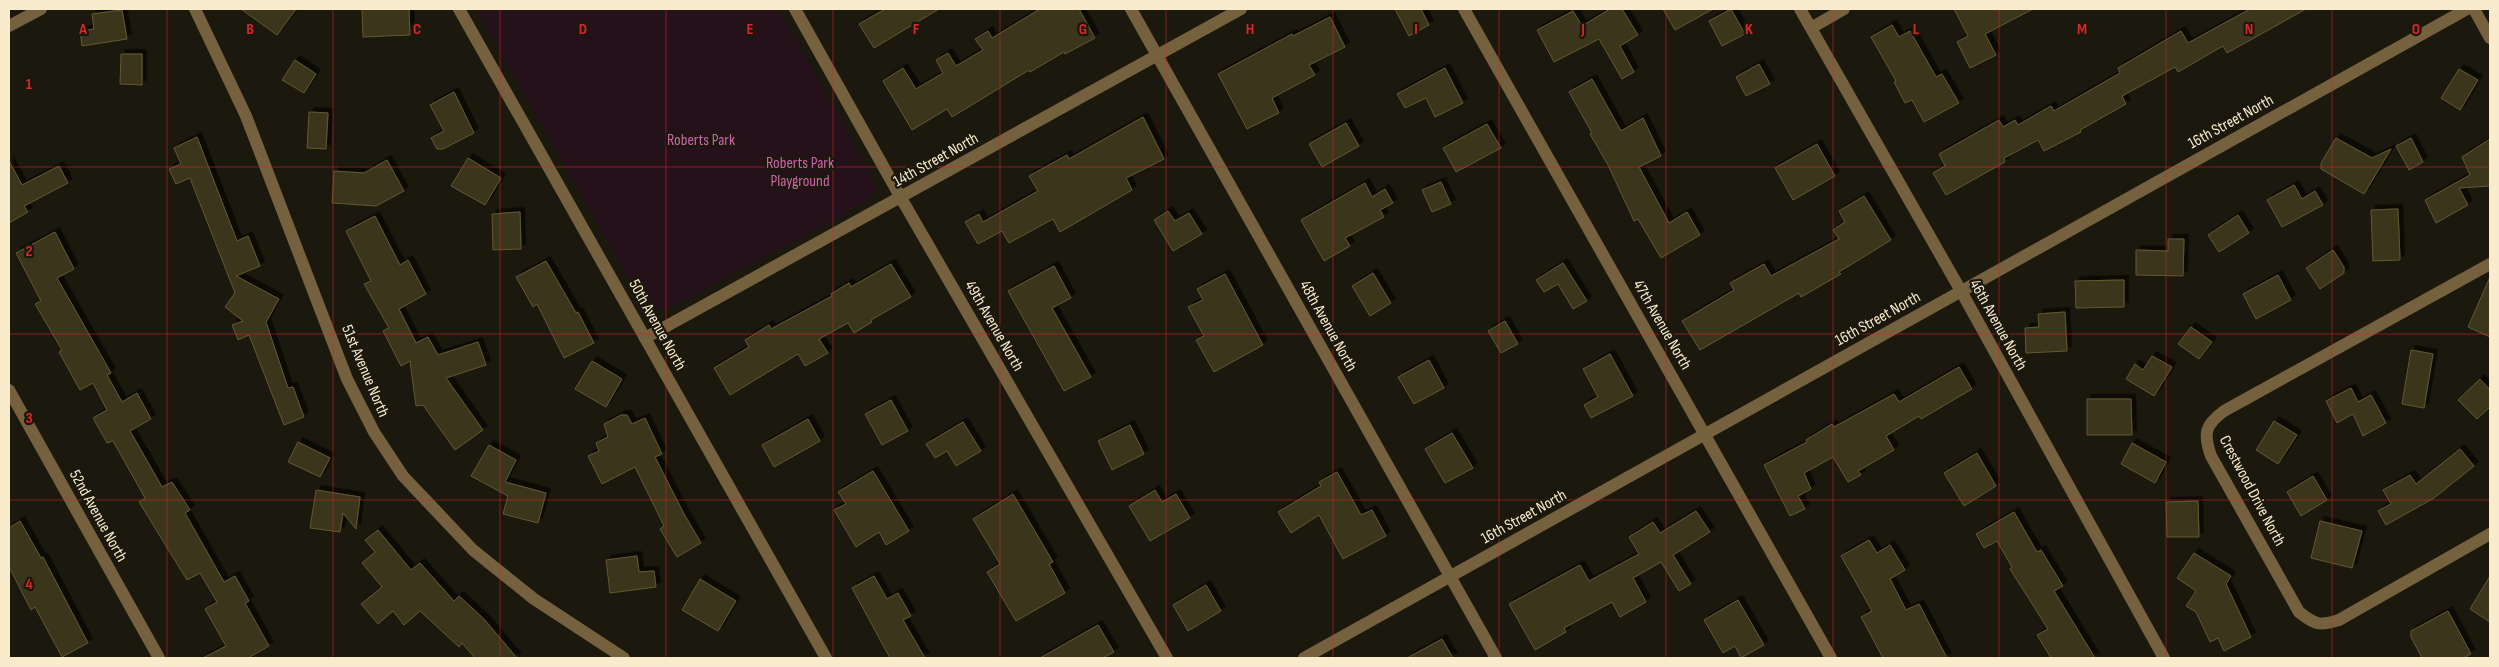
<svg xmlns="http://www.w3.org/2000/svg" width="2499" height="667" font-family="'Sofia Sans Condensed',sans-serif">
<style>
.green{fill:#25111a}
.building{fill:#3a341c;stroke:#635930;filter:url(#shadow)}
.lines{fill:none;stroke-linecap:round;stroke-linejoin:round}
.minor{stroke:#75613e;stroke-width:12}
.grid{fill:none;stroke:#d62828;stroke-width:1;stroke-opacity:0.55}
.labels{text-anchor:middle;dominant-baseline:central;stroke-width:4.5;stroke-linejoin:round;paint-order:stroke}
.street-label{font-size:16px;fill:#f9eccd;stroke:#1b180d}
.park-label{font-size:16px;fill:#d063aa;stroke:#1b180d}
.grid-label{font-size:16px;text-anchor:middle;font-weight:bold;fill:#d62828;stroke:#1b180d;stroke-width:4.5;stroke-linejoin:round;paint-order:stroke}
</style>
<defs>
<filter id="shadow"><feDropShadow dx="4.5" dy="-4.5" stdDeviation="0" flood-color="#0009"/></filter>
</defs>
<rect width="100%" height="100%" fill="#1b180d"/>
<path class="green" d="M476,9H779L874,179L875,191L867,202L676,305C661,311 654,310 641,300Z"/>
<g class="building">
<polygon points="241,9 296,9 277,35"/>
<polygon points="362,9 409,9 410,35 363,37"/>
<polygon points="885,9 939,9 874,48 859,24"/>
<polygon points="1040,9 1079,9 1095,38 1065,54 1064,52 1030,72 1029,70 952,117 947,109 912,130 883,81 903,68 916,89 943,73 936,60 948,53 956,66 983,50 975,39 988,31 992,38"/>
<polygon points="1395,9 1421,9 1429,25 1409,36"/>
<polygon points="1610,9 1622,9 1638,35 1620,46 1634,72 1622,79 1599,39 1554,62 1537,30 1573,11 1582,26"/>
<polygon points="1663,9 1713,9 1675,30"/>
<polygon points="1731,9 1745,34 1722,46 1709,21"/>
<polygon points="1954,9 2033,9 1985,34 1996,55 1970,68 1957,42 1968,36"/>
<polygon points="2250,9 2306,9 2227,53 2223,46 2178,72 2175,67 2122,96 2126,104 2080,130 2081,132 2044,151 2038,140 2004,158 2005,162 1946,195 1933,173 1945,166 1939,154 1999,120 2003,127 2015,120 2018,125 2051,106 2054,111 2120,73 2118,68 2181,31 2188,43"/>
<polygon points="122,10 127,39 82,46 80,31 94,29 92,14"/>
<polygon points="1330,17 1345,47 1309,65 1315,75 1272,98 1279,113 1247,129 1218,74 1292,34 1293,36"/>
<polygon points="1892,25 1899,37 1910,31 1936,77 1942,74 1959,103 1924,122 1912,100 1905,103 1894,82 1896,81 1871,37"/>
<polygon points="121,54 142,54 142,85 120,84"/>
<polygon points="295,60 316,74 304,93 282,80"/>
<polygon points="1759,64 1770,84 1746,96 1736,77"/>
<polygon points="1445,68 1463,103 1435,117 1426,98 1405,108 1397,94"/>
<polygon points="2459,69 2478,80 2460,110 2441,98"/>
<polygon points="1592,79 1621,131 1643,118 1661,156 1639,167 1669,223 1687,212 1700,235 1661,258 1638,219 1634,221 1608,165 1590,134 1592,133 1569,92"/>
<polygon points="454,92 474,133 443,149 437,149 431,138 444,131 430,105"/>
<polygon points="309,112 328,113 326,149 307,148"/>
<polygon points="1143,117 1164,159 1126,178 1132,190 1060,232 1053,219 1009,243 1002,231 978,244 965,222 979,214 983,222 1038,191 1029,176 1067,155 1069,159"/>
<polygon points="1346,123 1359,146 1322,167 1309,144"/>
<polygon points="1487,124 1501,148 1456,172 1443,148"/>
<polygon points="197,137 237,241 248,236 260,266 236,276 279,299 266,322 288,388 293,387 304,417 284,425 249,335 238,340 232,325 243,321 225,307 235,293 190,178 176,184 169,169 181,164 174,148"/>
<polygon points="2336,138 2372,158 2391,149 2364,194 2321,169 2321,163"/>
<polygon points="2411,138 2423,162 2409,170 2396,146"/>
<polygon points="2490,139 2490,186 2459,188 2468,205 2436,223 2425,200 2470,175 2462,157"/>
<polygon points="1817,144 1835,176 1793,200 1775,168"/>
<polygon points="468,158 501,178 485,205 451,186"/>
<polygon points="387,160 404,191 376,206 332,203 334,171 364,173"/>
<polygon points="9,161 22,185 59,166 68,183 24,206 28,212 9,223"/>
<polygon points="1441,182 1451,204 1432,212 1422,190"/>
<polygon points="1365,183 1372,197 1385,189 1393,203 1380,210 1384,217 1345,238 1350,246 1324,261 1301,220"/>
<polygon points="2294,185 2302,199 2315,191 2323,205 2282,227 2267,200"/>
<polygon points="1864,196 1891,240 1839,272 1841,274 1801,297 1799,293 1700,350 1682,321 1734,290 1730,283 1764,264 1771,276 1839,239 1833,230 1845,222 1839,211"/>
<polygon points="2398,209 2400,260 2373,261 2371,210"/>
<polygon points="1168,211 1175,221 1189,213 1202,234 1173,251 1154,220"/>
<polygon points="520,212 521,249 493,250 492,214"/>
<polygon points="2238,215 2249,233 2219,252 2208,235"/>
<polygon points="375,216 400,265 408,260 426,294 399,309 416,343 428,337 438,355 478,342 486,365 446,378 483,430 455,450 423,405 416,406 410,361 401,366 383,331 389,328 364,284 371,281 346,231"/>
<polygon points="55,232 74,269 57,278 111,373 107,375 122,402 137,393 151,419 130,431 162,487 172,482 190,510 185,513 224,582 235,576 249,601 245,603 269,646 248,658 203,658 226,646 205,609 217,602 200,573 187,580 139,502 145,498 113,441 107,443 93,418 107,410 93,383 80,390 59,352 62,350 35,304 41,301 16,253"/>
<polygon points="2168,239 2184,239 2183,276 2136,275 2136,250 2168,251"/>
<polygon points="2333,250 2344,267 2344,273 2320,289 2306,268"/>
<polygon points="546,261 576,313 578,312 594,343 564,358 537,304 533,307 516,277"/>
<polygon points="1563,263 1587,301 1573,309 1558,284 1544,292 1536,280"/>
<polygon points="891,264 911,297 871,320 872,322 854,333 848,323 819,339 828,353 805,366 798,354 730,395 714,368 749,347 745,340 769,325 771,329 832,296 831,294 849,283 851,287"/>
<polygon points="1054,266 1071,298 1052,308 1091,377 1064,391 1008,291"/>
<polygon points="1373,273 1391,303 1370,316 1352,286"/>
<polygon points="1225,274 1263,345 1214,372 1196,340 1204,336 1188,307 1203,300 1197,289"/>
<polygon points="2278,275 2291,300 2256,319 2243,294"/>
<polygon points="2490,277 2490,337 2468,327"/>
<polygon points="2124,280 2124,307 2076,308 2075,281"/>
<polygon points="2065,312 2067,351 2026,353 2025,328 2039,327 2038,314"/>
<polygon points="1505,321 1518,344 1501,353 1488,331"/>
<polygon points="2191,327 2212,342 2199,359 2178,344"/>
<polygon points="2411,350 2433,354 2424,408 2402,404"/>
<polygon points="1610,354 1633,396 1591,418 1584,405 1598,397 1583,369"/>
<polygon points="2152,356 2172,367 2154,396 2126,379 2135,364 2143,370"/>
<polygon points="1429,360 1444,388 1414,404 1398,377"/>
<polygon points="592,361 622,379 606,407 575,389"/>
<polygon points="1959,367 1972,389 1921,419 1919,416 1886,436 1894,450 1858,471 1861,475 1848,482 1833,457 1804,473 1811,489 1798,496 1805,509 1790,516 1764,465 1807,442 1806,440 1832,424 1834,427 1894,394 1899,402"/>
<polygon points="2480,379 2490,390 2490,407 2477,419 2458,400"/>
<polygon points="2351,388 2358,402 2371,395 2386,423 2363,436 2353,414 2337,423 2326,401"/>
<polygon points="2087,399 2131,399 2132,435 2087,435"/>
<polygon points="891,400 908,431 882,445 865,414"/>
<polygon points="621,415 627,415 632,424 645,418 662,454 655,457 684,514 701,543 677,557 660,529 664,526 635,467 602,484 588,456 599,451 596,443 608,437 604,424"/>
<polygon points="808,419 820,441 774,467 762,445"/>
<polygon points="2274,421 2297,435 2278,464 2256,450"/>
<polygon points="963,422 981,451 956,466 947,451 935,458 926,444"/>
<polygon points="1130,425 1144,454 1112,470 1098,441"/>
<polygon points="1452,433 1473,468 1445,483 1425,449"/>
<polygon points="298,442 330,458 320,477 288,462"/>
<polygon points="2132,443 2166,462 2155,483 2121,464"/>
<polygon points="489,445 516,460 505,482 546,493 538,523 503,514 508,496 471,476"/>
<polygon points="2460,449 2474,466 2434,498 2386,525 2378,511 2391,504 2383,490 2410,475 2416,484"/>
<polygon points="1977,453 1996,486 1964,506 1944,473"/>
<polygon points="873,471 909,531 886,545 879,532 856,547 834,510 846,504 838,492"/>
<polygon points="1337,472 1361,515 1372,510 1386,536 1343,559 1319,515 1291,533 1278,512 1321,486 1319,482"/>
<polygon points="2313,476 2327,500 2301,516 2287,492"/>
<polygon points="316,490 360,497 356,529 343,513 340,532 310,528"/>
<polygon points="1155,490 1162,502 1176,494 1190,518 1150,541 1129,506"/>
<polygon points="1013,494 1053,562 1049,564 1065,593 1016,621 987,572 1000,564 973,519"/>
<polygon points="2198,501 2199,537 2167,537 2166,502"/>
<polygon points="1696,511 1710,532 1673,555 1691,584 1679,591 1661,562 1633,578 1646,602 1620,617 1612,602 1564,628 1566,632 1535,650 1509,604 1580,565 1589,581 1639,554 1629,537 1653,522 1660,533"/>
<polygon points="2014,512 2037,552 2041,550 2063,586 2054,591 2095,658 2051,658 2037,635 2048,629 2010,569 2012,567 1997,541 1984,548 1976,534"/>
<polygon points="20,521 41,558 43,557 88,643 62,657 35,607 31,610 9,567 9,528"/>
<polygon points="2320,521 2362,531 2352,568 2311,558"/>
<polygon points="378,530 411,570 420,563 454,601 459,596 484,619 517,658 475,658 462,643 459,647 420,611 404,625 393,611 378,624 361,604 382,587 362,563 375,552 365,540"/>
<polygon points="1869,540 1877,553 1890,545 1905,570 1890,579 1906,610 1919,604 1947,658 1883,658 1861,617 1872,611 1841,556"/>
<polygon points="2194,553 2231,576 2226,584 2251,637 2224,651 2218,638 2210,642 2196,612 2186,606 2196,591 2177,578"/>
<polygon points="637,556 639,572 654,571 656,587 610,593 606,560"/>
<polygon points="874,576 887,599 898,593 911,616 903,620 925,658 890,658 852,588"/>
<polygon points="2490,576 2490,622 2470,609"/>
<polygon points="700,579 736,601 718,631 682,610"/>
<polygon points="1206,585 1221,611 1188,631 1173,605"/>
<polygon points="1738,600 1764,645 1741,658 1735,646 1723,653 1704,620"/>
<polygon points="2448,611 2471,654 2463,658 2422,658 2411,637 2411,631"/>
<polygon points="1098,625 1114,652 1103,658 1040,658"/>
<polygon points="1442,639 1453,658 1407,658"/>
</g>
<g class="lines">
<g class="minor">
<polyline points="195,9 246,116 347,379 374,432 403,476 473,550 534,599 624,658"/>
<polyline points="459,9 826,658"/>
<polyline points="795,9 901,198 1167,658"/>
<polyline points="1131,9 1496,658"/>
<polyline points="1464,9 1831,658"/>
<polyline points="1800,9 1961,291 2164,658"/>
<polyline points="2474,9 2490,38"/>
<polyline points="9,26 41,9"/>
<polyline points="1811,28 1844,9"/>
<path d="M2490,264L2224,411C2205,425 2203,433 2211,456L2299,612C2315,625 2320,626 2339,620L2490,534"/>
<polyline points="645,338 1241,9"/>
<polyline points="9,390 159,658"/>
<polyline points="1304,658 2467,9"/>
</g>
</g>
<path class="grid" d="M167,9V658M333,9V658M500,9V658M666,9V658M833,9V658M1000,9V658M1166,9V658M1333,9V658M1499,9V658M1666,9V658M1833,9V658M1999,9V658M2166,9V658M2332,9V658M9,167H2490M9,334H2490M9,500H2490"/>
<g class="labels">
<g class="street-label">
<text transform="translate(2231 122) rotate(-29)">16th Street North</text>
<text transform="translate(936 160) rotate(-29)">14th Street North</text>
<text transform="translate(1878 319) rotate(-29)">16th Street North</text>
<text transform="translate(657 325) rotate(61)">50th Avenue North</text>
<text transform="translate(1662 325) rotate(60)">47th Avenue North</text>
<text transform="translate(1998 325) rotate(61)">46th Avenue North</text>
<text transform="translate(994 326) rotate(60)">49th Avenue North</text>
<text transform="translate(1328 326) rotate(61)">48th Avenue North</text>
<text transform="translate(365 371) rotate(67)">51st Avenue North</text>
<text transform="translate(2252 491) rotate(62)">Crestwood Drive North</text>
<text transform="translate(98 516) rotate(61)">52nd Avenue North</text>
<text transform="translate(1524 517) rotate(-29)">16th Street North</text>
</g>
<g class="park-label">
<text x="701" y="140">Roberts Park</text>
<text x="800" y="163">Roberts Park<tspan x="800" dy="18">Playground</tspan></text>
</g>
</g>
<g class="grid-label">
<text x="83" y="34">A</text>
<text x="250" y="34">B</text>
<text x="417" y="34">C</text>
<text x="583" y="34">D</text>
<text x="750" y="34">E</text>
<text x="916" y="34">F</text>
<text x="1083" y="34">G</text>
<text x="1250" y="34">H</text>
<text x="1416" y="34">I</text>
<text x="1583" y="34">J</text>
<text x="1749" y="34">K</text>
<text x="1916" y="34">L</text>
<text x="2082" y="34">M</text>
<text x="2249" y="34">N</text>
<text x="2416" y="34">O</text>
<text x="29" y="89">1</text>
<text x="29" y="256">2</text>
<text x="29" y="423">3</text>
<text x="29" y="589">4</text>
</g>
<rect width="2499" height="667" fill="none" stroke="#f9eccd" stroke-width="20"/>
</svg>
